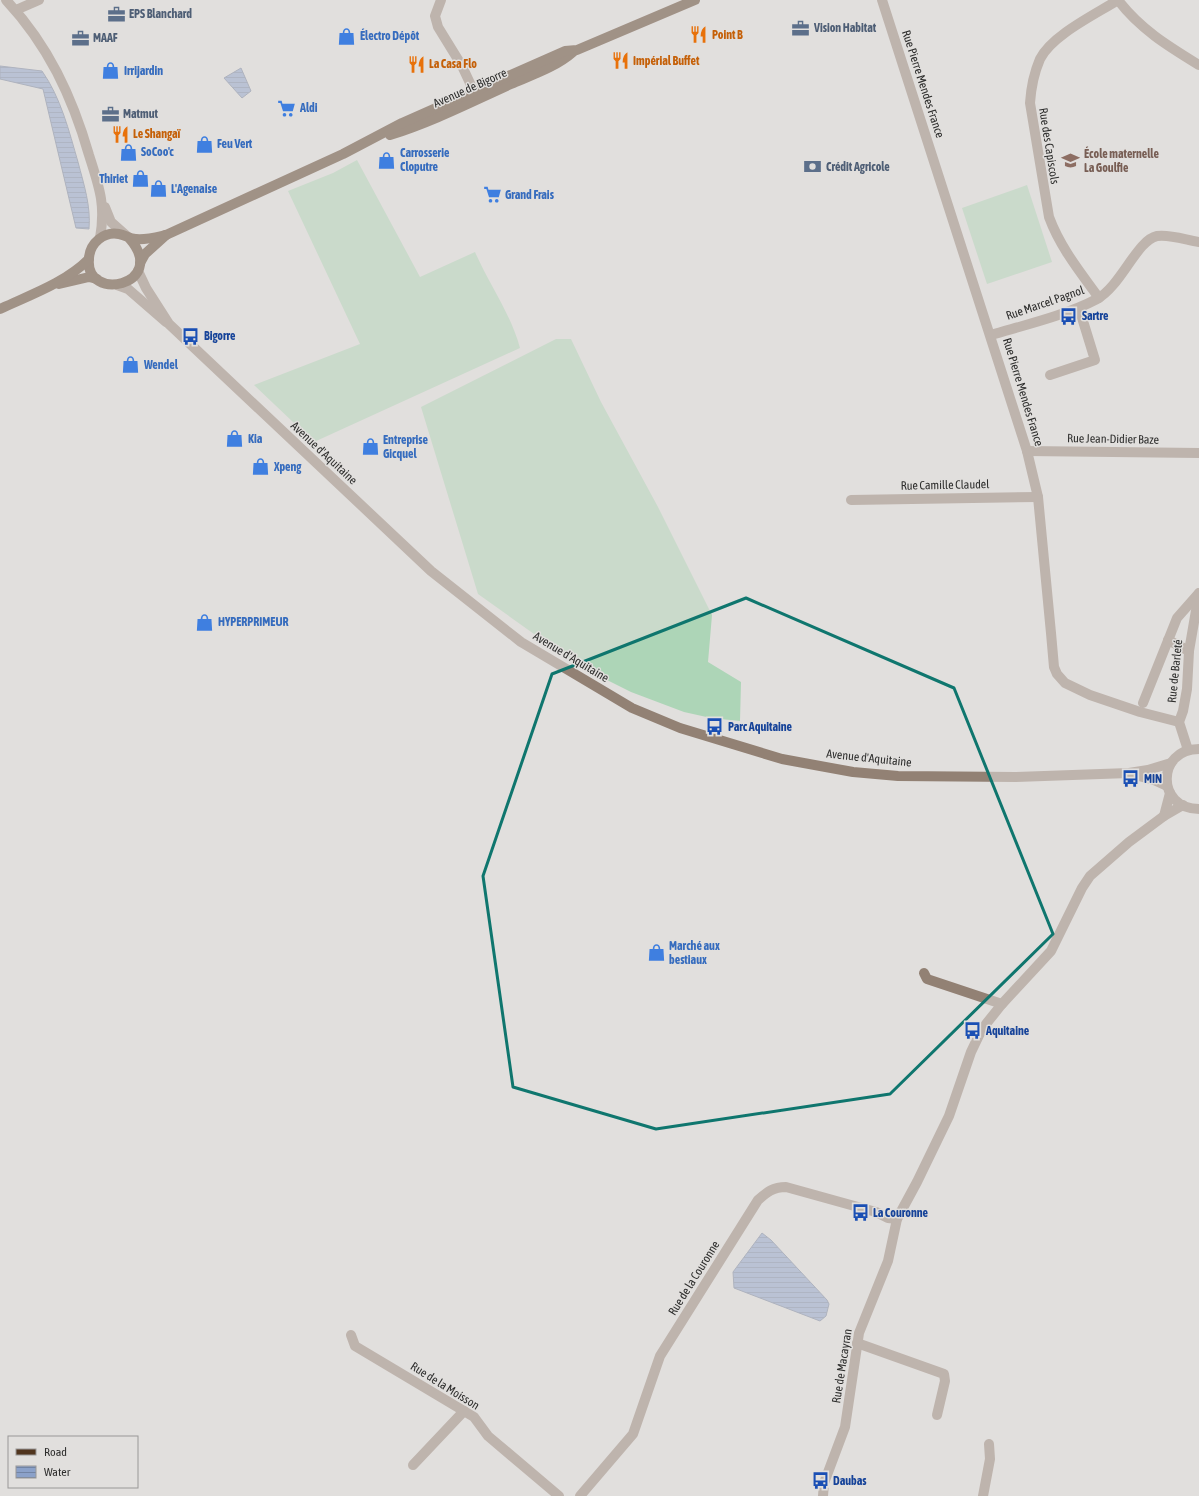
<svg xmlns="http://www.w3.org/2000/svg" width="1199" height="1496" font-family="'Asap Condensed',sans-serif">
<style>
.grass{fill:#add5b7}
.water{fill:url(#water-rules);stroke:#6f7e9a}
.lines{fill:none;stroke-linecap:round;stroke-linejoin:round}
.minor{stroke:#928174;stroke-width:10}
.major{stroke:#51351e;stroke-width:10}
.marked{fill:none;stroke:#0f766e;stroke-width:3;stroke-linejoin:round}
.labels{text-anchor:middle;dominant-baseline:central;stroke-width:3;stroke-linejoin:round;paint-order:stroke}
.service-label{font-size:12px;font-weight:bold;fill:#4e5e75;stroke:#e1dfdd;text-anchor:start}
.food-label{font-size:12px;font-weight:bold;fill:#c56008;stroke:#e1dfdd;text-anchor:start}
.shop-label{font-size:12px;font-weight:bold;fill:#366cbe;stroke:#e1dfdd;text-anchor:start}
.street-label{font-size:12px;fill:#2e2e2d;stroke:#e1dfdd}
.education-label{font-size:12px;font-weight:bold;fill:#785e54;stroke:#e1dfdd;text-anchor:start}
.transit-label{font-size:12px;font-weight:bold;fill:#164399;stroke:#e1dfdd;text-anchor:start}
</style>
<defs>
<pattern id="water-rules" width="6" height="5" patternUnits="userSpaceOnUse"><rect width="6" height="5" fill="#8ba1c9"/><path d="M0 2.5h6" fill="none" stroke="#7284a4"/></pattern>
</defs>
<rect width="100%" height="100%" fill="#e1dfdd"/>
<g class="grass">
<path d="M357,160L420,277L475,252C489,284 511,314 520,348L314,442L254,385L360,344L288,191L333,173Z"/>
<polygon points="1027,185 1052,262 987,284 962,208"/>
<polygon points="556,339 571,339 601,402 658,507 712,615 708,662 741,682 740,721 711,718 684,712 631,692 579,666 478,594 421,407"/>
</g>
<g class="water">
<path d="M0,66L42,71C61,98 69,131 78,162C84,185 91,206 89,229L76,228L43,89L0,79Z"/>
<polygon points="241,68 251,91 242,98 224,78"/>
<polygon points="762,1233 771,1240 827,1300 829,1304 826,1316 820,1321 734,1288 733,1272"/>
</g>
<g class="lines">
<g class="minor">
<path d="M6,0C48,45 72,96 89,155C99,187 106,204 100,238"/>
<polyline points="441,0 435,16 438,27 462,66 476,96"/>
<polyline points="882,0 1027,451 1038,497 1051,633 1054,667 1057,674 1065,683 1090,695 1140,712 1179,722"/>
<path d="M1118,0C1140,29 1168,46 1199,65"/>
<polyline points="16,10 39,0"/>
<polyline points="105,207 111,222 129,238"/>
<polyline points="138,271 146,288 169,324 431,571 521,642 632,708 680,728 782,759 853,772 898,776 1015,777 1129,773 1148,770 1171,763"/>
<polyline points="117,285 128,289 166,322"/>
<path d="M1099,298C1080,272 1060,247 1049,217L1030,103C1031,88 1034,73 1040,59C1052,35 1096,14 1118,0"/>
<path d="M991,335C1025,325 1067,315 1097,299C1121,286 1137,240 1157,236C1170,234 1186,240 1199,242"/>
<polyline points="1050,375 1095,360 1079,308"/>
<polyline points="1027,451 1199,453"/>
<polyline points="851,500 1038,497"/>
<polyline points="1168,640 1189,651"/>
<polyline points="1143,703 1177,618 1199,593"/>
<path d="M1199,749C1156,749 1156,809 1199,809"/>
<polyline points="1188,750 1179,722 1183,711 1187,689 1189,651 1199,593"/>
<polyline points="1135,775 1154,780 1167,786"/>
<polyline points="1164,816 1170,793"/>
<polyline points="924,973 927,979 1002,1004"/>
<polyline points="351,1335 355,1346 474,1417 488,1436 559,1496"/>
<polyline points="857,1343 944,1374 945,1381 937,1415"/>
<polyline points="413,1465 464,1411"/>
<path d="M580,1496L633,1434L660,1356L758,1200C767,1192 773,1187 786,1187L876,1212L888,1218L897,1219"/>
<polyline points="823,1496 824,1483 845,1427 859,1333 888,1261 897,1219 917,1182 949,1116 971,1052 982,1029 1002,1004 1051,951 1082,888 1090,876 1129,842 1164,816 1183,805"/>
<polyline points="983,1496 990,1459 989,1444"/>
</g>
<g class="major">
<path d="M390,135C432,122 471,102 511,84C532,75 556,67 573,52"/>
<path d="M130,239C169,285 84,304 89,258C90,243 104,231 119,234C125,235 130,239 136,239C146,240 157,237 166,235L343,154L402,123L565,51L577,50L695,0"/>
<polyline points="140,263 145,254 166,235"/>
<polyline points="59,284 89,277 97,279"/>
<path d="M0,309C30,295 65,283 89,259"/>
</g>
</g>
<path d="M0 0H1199V1496H0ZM746,598L954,688L1053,934L890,1094L656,1129L513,1087L483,876L552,674Z" fill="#e1dfdd" fill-opacity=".55" fill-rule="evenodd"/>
<path class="marked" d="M746,598L954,688L1053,934L890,1094L656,1129L513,1087L483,876L552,674Z"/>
<defs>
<symbol id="office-bare" viewBox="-9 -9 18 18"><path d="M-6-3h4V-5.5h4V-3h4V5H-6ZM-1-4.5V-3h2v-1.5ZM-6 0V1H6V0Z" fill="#5c6f8a" stroke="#e1dfdd" stroke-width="2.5" paint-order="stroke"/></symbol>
<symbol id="restaurant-bare" viewBox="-9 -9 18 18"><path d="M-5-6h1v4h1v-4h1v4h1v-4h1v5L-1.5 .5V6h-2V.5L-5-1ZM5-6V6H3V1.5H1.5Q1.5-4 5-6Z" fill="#e8710a" stroke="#e1dfdd" stroke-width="2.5" paint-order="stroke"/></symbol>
<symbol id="shop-bare" viewBox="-9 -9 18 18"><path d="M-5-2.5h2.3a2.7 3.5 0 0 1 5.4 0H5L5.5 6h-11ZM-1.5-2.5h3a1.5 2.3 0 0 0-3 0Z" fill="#3f7fe0" stroke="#e1dfdd" stroke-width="2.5" paint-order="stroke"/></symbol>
<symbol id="supermarket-bare" viewBox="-9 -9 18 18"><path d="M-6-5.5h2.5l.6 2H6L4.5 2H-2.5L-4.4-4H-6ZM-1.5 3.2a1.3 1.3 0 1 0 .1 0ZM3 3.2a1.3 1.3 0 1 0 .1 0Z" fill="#3f7fe0" stroke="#e1dfdd" stroke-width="2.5" paint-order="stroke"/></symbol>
<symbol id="school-bare" viewBox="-9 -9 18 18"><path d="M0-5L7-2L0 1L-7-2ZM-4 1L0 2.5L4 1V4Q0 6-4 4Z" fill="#8d6e63" stroke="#e1dfdd" stroke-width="2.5" paint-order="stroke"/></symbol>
<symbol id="bank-bare" viewBox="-9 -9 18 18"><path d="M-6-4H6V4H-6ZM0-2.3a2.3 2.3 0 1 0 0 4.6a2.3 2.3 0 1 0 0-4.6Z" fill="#5c6f8a" stroke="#e1dfdd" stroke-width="2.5" paint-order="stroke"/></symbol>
<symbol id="bus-bare" viewBox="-9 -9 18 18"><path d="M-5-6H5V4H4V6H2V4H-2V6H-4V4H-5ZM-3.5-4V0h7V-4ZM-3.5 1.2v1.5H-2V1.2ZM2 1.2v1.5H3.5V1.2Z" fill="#1a4fb4" stroke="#e1dfdd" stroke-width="2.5" paint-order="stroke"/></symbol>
</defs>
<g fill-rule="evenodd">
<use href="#office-bare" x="104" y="2" width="25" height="25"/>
<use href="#office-bare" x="788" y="16" width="25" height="25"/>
<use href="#restaurant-bare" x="686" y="22" width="25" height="25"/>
<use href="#shop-bare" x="334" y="24" width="25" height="25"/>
<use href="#office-bare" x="68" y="26" width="25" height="25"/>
<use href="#restaurant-bare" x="608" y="48" width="25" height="25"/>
<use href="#restaurant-bare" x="404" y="52" width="25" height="25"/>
<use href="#shop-bare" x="98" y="58" width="25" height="25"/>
<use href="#supermarket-bare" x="274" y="96" width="25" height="25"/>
<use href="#office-bare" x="98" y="102" width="25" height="25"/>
<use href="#restaurant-bare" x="108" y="122" width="25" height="25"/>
<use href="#shop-bare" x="192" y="132" width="25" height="25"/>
<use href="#shop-bare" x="116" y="140" width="25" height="25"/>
<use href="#shop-bare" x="374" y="148" width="25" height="25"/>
<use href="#school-bare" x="1058" y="148" width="25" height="25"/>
<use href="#bank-bare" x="800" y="154" width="25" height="25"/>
<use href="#shop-bare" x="128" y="166" width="25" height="25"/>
<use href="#shop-bare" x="146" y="176" width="25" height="25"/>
<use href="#supermarket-bare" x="480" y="182" width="25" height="25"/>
<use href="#bus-bare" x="1056" y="304" width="25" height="25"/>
<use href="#bus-bare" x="178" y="324" width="25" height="25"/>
<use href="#shop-bare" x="118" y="352" width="25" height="25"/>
<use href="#shop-bare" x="222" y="426" width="25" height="25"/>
<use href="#shop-bare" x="358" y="434" width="25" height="25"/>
<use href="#shop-bare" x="248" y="454" width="25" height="25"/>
<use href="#shop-bare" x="192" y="610" width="25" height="25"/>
<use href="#bus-bare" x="702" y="714" width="25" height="25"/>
<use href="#bus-bare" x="1118" y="766" width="25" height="25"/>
<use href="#shop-bare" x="644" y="940" width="25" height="25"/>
<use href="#bus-bare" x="960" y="1018" width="25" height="25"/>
<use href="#bus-bare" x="848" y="1200" width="25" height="25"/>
<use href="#bus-bare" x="808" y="1468" width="25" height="25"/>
</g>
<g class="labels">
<g class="service-label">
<text x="129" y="14">EPS Blanchard</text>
<text x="814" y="28">Vision Habitat</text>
<text x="93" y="38">MAAF</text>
<text x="123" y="114">Matmut</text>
<text x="826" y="167">Crédit Agricole</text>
</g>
<g class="food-label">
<text x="712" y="35">Point B</text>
<text x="633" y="61">Impérial Buffet</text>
<text x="429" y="64">La Casa Flo</text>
<text x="133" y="134">Le Shangaï</text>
</g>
<g class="shop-label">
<text x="360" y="36">Électro Dépôt</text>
<text x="124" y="71">Irrijardin</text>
<text x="300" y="108">Aldi</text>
<text x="217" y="144">Feu Vert</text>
<text x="141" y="152">SoCoo'c</text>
<text x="400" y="153">Carrosserie<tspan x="400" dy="14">Cloputre</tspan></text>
<text x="128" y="179" text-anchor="end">Thiriet</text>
<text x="171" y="189">L'Agenaise</text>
<text x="505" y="195">Grand Frais</text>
<text x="144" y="365">Wendel</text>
<text x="248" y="439">Kia</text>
<text x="383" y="440">Entreprise<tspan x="383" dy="14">Gicquel</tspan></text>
<text x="274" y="467">Xpeng</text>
<text x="218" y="622">HYPERPRIMEUR</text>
<text x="669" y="946">Marché aux<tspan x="669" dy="14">bestiaux</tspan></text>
</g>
<g class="street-label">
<text transform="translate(923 84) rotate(72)">Rue Pierre Mendes France</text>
<text transform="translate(470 88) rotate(-24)">Avenue de Bigorre</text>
<text transform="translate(1049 146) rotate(81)">Rue des Capiscols</text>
<text transform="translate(1045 303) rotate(-19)">Rue Marcel Pagnol</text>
<text transform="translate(1023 392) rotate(73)">Rue Pierre Mendes France</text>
<text transform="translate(1113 439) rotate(1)">Rue Jean-Didier Baze</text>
<text transform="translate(324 453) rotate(43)">Avenue d'Aquitaine</text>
<text transform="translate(945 485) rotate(-1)">Rue Camille Claudel</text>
<text transform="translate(571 657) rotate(31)">Avenue d'Aquitaine</text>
<text transform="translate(1175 671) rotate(-84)">Rue de Barleté</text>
<text transform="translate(869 758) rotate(6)">Avenue d'Aquitaine</text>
<text transform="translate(694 1278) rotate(-58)">Rue de la Couronne</text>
<text transform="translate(842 1366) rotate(-81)">Rue de Macayran</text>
<text transform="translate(445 1386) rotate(32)">Rue de la Moisson</text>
</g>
<g class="education-label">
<text x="1084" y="154">École maternelle<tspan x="1084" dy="14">La Goulfie</tspan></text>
</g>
<g class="transit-label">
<text x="1082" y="316">Sartre</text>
<text x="204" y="336">Bigorre</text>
<text x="728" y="727">Parc Aquitaine</text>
<text x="1144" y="779">MIN</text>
<text x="986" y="1031">Aquitaine</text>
<text x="873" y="1213">La Couronne</text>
<text x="833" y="1481">Daubas</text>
</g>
</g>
<rect x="8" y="1436" width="130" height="52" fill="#e1dfdd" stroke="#999897"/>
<rect x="16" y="1449" width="20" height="6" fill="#51351e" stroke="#999897"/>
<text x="44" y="1456" font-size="12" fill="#2e2e2d">Road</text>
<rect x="16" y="1466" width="20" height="12" fill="url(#water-rules)" stroke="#999897"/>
<text x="44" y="1476" font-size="12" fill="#2e2e2d">Water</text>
</svg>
